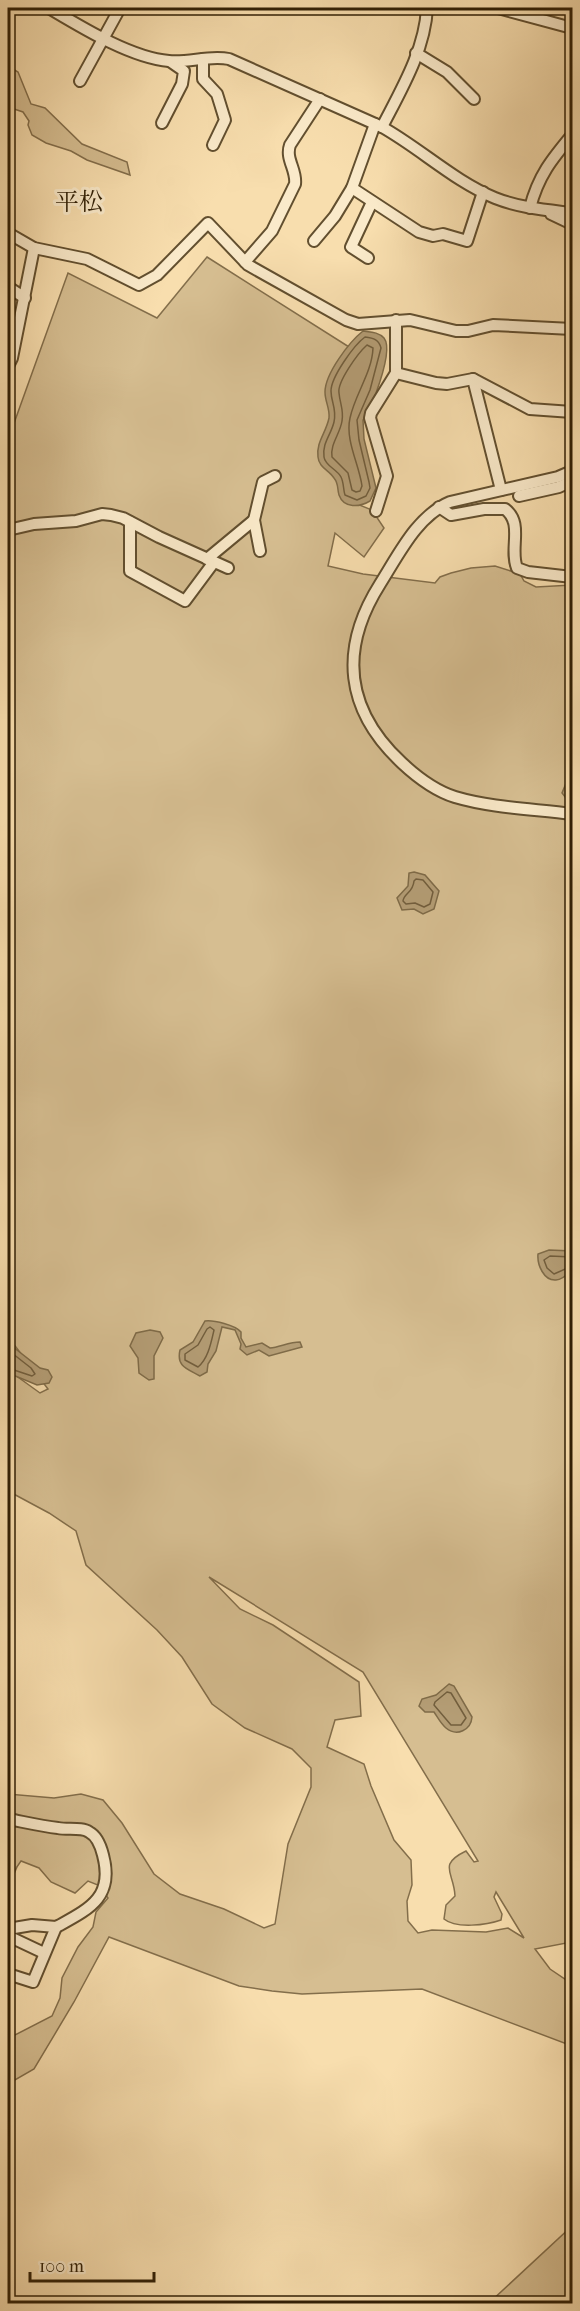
<svg xmlns="http://www.w3.org/2000/svg" width="580" height="2311" font-family="'IM FELL French Canon','Noto Serif JP',serif">
<style>
.green{fill:#d6be91;stroke:#836e4b;stroke-width:1.5;fill-rule:evenodd}
.water{fill:#b49d75;stroke:#7f6b48;stroke-width:1.5}
.lines{fill:none;stroke-linecap:round;stroke-linejoin:round}
.shore{stroke:#725e3d;stroke-width:1.5}
.minor-casing{stroke:#624f2f;stroke-width:14}
.minor{stroke:#faeaca;stroke-width:10}
.labels{text-anchor:middle;dominant-baseline:central;stroke-width:6;stroke-linejoin:round;paint-order:stroke}
.quarter-label{font-size:24px;fill:#301f05;stroke:#faeaca}
</style>
<rect width="100%" height="100%" fill="#f8deae"/>
<filter id="stains"><feTurbulence type="fractalNoise" baseFrequency=".00333" numOctaves="4"/><feColorMatrix values="0 0 0 0 .2 0 0 0 0 .09 0 0 0 0 .02 0 0 0 .5 -.17"/></filter>
<radialGradient id="worn" r=".72"><stop offset=".6" stop-color="#630" stop-opacity="0"/><stop offset="1" stop-color="#630" stop-opacity=".3"/></radialGradient>
<g class="green">
<polygon points="8,66 18,72 31,104 45,108 82,144 127,162 130,175 87,160 71,151 46,143 32,135 28,125 29,121 23,112 8,107"/>
<path d="M207,257L357,352L342,498L372,510L384,528L364,557L335,533L328,566L363,574L435,583L440,577L451,573L471,568L495,566L520,574L524,581L536,587L572,585V1942L535,1949L550,1969L572,1984V2046L422,1989L302,1994L272,1991L239,1986L109,1937L74,2002L34,2069L8,2084V2035L13,2036L52,2016L60,1998L62,1978L78,1947L93,1927L96,1912L108,1898L98,1885L88,1881L75,1893L51,1882L39,1868L21,1861C9,1875 14,1889 8,1906V1794L54,1798L81,1794L103,1800L122,1823L154,1874L180,1894L224,1909L264,1928L275,1924L288,1844L311,1787V1768L292,1749L245,1728L212,1704L182,1657L157,1630L86,1565L76,1531L49,1513L8,1491V1370L40,1393L48,1389L12,1342L8,1341V440L68,273L157,318ZM209,1577L363,1672L478,1861L474,1862L466,1851C437,1865 454,1872 455,1896L446,1905L444,1919C456,1929 487,1925 501,1920L502,1914L494,1897L496,1892L524,1938L508,1928L486,1932L432,1930L418,1933L408,1921L407,1901L412,1885L411,1860L394,1840L371,1786L364,1764L327,1747L335,1720L361,1716L359,1682L273,1625L240,1609Z"/>
<polygon points="572,2226 572,2303 489,2303"/>
</g>
<g class="water">
<path d="M363,331C370,332 379,332 384,338C392,348 380,382 376,393C372,401 366,409 366,419L363,420L364,439L376,488L370,501C360,507 344,509 339,495C337,489 339,484 334,478C329,470 319,468 318,457C316,442 326,433 329,418C330,408 325,402 325,392C325,374 349,342 363,331Z"/>
<polygon points="572,769 572,799 566,798 562,793"/>
<polygon points="414,872 425,875 439,891 434,909 423,914 414,909 402,910 397,898 408,886 409,873"/>
<path d="M549,1250L572,1251V1270C568,1274 562,1280 556,1280C544,1281 537,1265 538,1254Z"/>
<path d="M205,1321C214,1320 235,1325 241,1332V1338L246,1347L262,1343L270,1348C280,1347 289,1342 300,1342L302,1347L269,1356L259,1350L247,1355L240,1349L241,1344L235,1330L222,1327L216,1351L208,1364L207,1372L200,1376C188,1369 176,1367 180,1350L193,1342Z"/>
<polygon points="150,1330 160,1332 163,1338 154,1356 154,1379 149,1380 139,1373 138,1358 130,1346 136,1333"/>
<polygon points="8,1343 40,1368 48,1370 52,1377 49,1383 37,1385 8,1373"/>
<path d="M449,1684L454,1686L472,1717C471,1730 457,1737 446,1728C441,1724 438,1718 434,1712H425L419,1706L422,1699L436,1695Z"/>
</g>
<g class="lines">
<g class="shore">
<path d="M365,337C374,338 379,340 381,348L370,390L357,420L359,440L369,482L370,488L366,496L357,500L345,495C343,489 344,483 341,477C337,469 325,466 324,457C322,443 331,435 334,422C337,408 331,403 331,391C331,377 354,345 365,337Z"/>
<path d="M367,345L373,348C372,373 355,394 350,418C345,440 359,464 362,486L360,491L356,492L352,490L348,473L332,457C330,444 340,434 342,421C344,410 340,404 339,393C337,382 358,353 367,345Z"/>
<path d="M416,879L423,880L433,892L430,904L424,907L415,903L406,904L403,901C404,893 413,893 414,881Z"/>
<polyline points="572,1257 550,1256 544,1260 547,1268 554,1274 572,1266"/>
<path d="M210,1327L214,1330C211,1343 208,1359 198,1367L185,1360V1354L198,1345L207,1329Z"/>
<polyline points="8,1350 31,1368 35,1374 32,1376 8,1368"/>
<polygon points="447,1692 451,1693 466,1718 461,1725 451,1725 434,1705 435,1702"/>
</g>
<defs>
<g id="minor">
<path d="M49,8C81,27 131,58 169,61C189,63 209,55 229,59L382,127C421,149 454,181 495,198C520,208 547,210 572,213"/>
<polyline points="498,8 572,28"/>
<polyline points="416,53 447,72 474,99"/>
<polyline points="203,59 203,79 217,94 225,120 213,145"/>
<polyline points="80,81 120,8"/>
<polyline points="162,123 182,84 184,71 171,62"/>
<polyline points="375,124 352,188 419,232 433,236 443,234 467,241 483,192"/>
<path d="M382,127C401,90 425,50 427,8"/>
<path d="M530,208C538,176 552,159 572,135"/>
<polyline points="551,214 572,224"/>
<polyline points="8,233 34,248 87,259 139,285 157,275 208,223 248,265 346,320 358,324 410,320 456,331 468,331 493,325 572,329"/>
<polyline points="314,241 335,216 352,188"/>
<polyline points="368,258 351,247 372,202"/>
<path d="M245,262L272,231L295,184C297,170 285,159 290,145L320,99"/>
<polyline points="8,287 25,298"/>
<polyline points="396,320 396,373 436,383 447,384 473,379 530,409 572,412"/>
<polyline points="8,366 12,358 34,248"/>
<polyline points="473,379 501,490"/>
<path d="M572,471L558,477L450,502C417,516 399,554 380,584C339,649 345,710 402,763C417,777 436,791 455,797C492,808 534,809 572,814"/>
<polyline points="519,496 559,487 572,481"/>
<path d="M439,507L451,515L484,509H505C524,523 509,549 517,568L528,572L572,577"/>
<polyline points="376,511 387,476 370,418 371,413 396,373"/>
<polyline points="130,522 130,571 185,601 214,562"/>
<polyline points="8,530 34,524 76,521 102,514 111,515 123,518 159,537 228,568"/>
<polyline points="260,551 254,520 263,482 275,476"/>
<polyline points="207,559 254,520"/>
<path d="M8,1819C24,1822 41,1826 58,1828C67,1830 82,1827 89,1832C97,1836 101,1847 103,1855C114,1896 91,1908 60,1925L56,1927L32,1925L8,1929"/>
<polyline points="8,1936 44,1953"/>
<polyline points="8,1974 33,1982 56,1927"/>
</g>
</defs>
<use href="#minor" class="minor-casing"/>
<use href="#minor" class="minor"/>
</g>
<g class="labels">
<g class="quarter-label">
<text x="79" y="202">平松</text>
</g>
</g>
<rect width="580" height="2311" fill="none" stroke="#f8deae" stroke-width="30"/>
<rect x="9" y="9" width="562" height="2293" fill="none" stroke="#301f05" stroke-width="3"/>
<rect x="15" y="15" width="550" height="2281" fill="none" stroke="#301f05" stroke-width="1.5"/>
<path d="M30 2272v9h124v-9" fill="none" stroke="#301f05" stroke-width="3"/>
<text x="39" y="2272" font-size="18" fill="#301f05" stroke="#faeaca" stroke-width="4.5" paint-order="stroke">100 m</text>
<rect width="100%" height="100%" filter="url(#stains)"/>
<rect width="100%" height="100%" fill="url(#worn)"/>
</svg>
